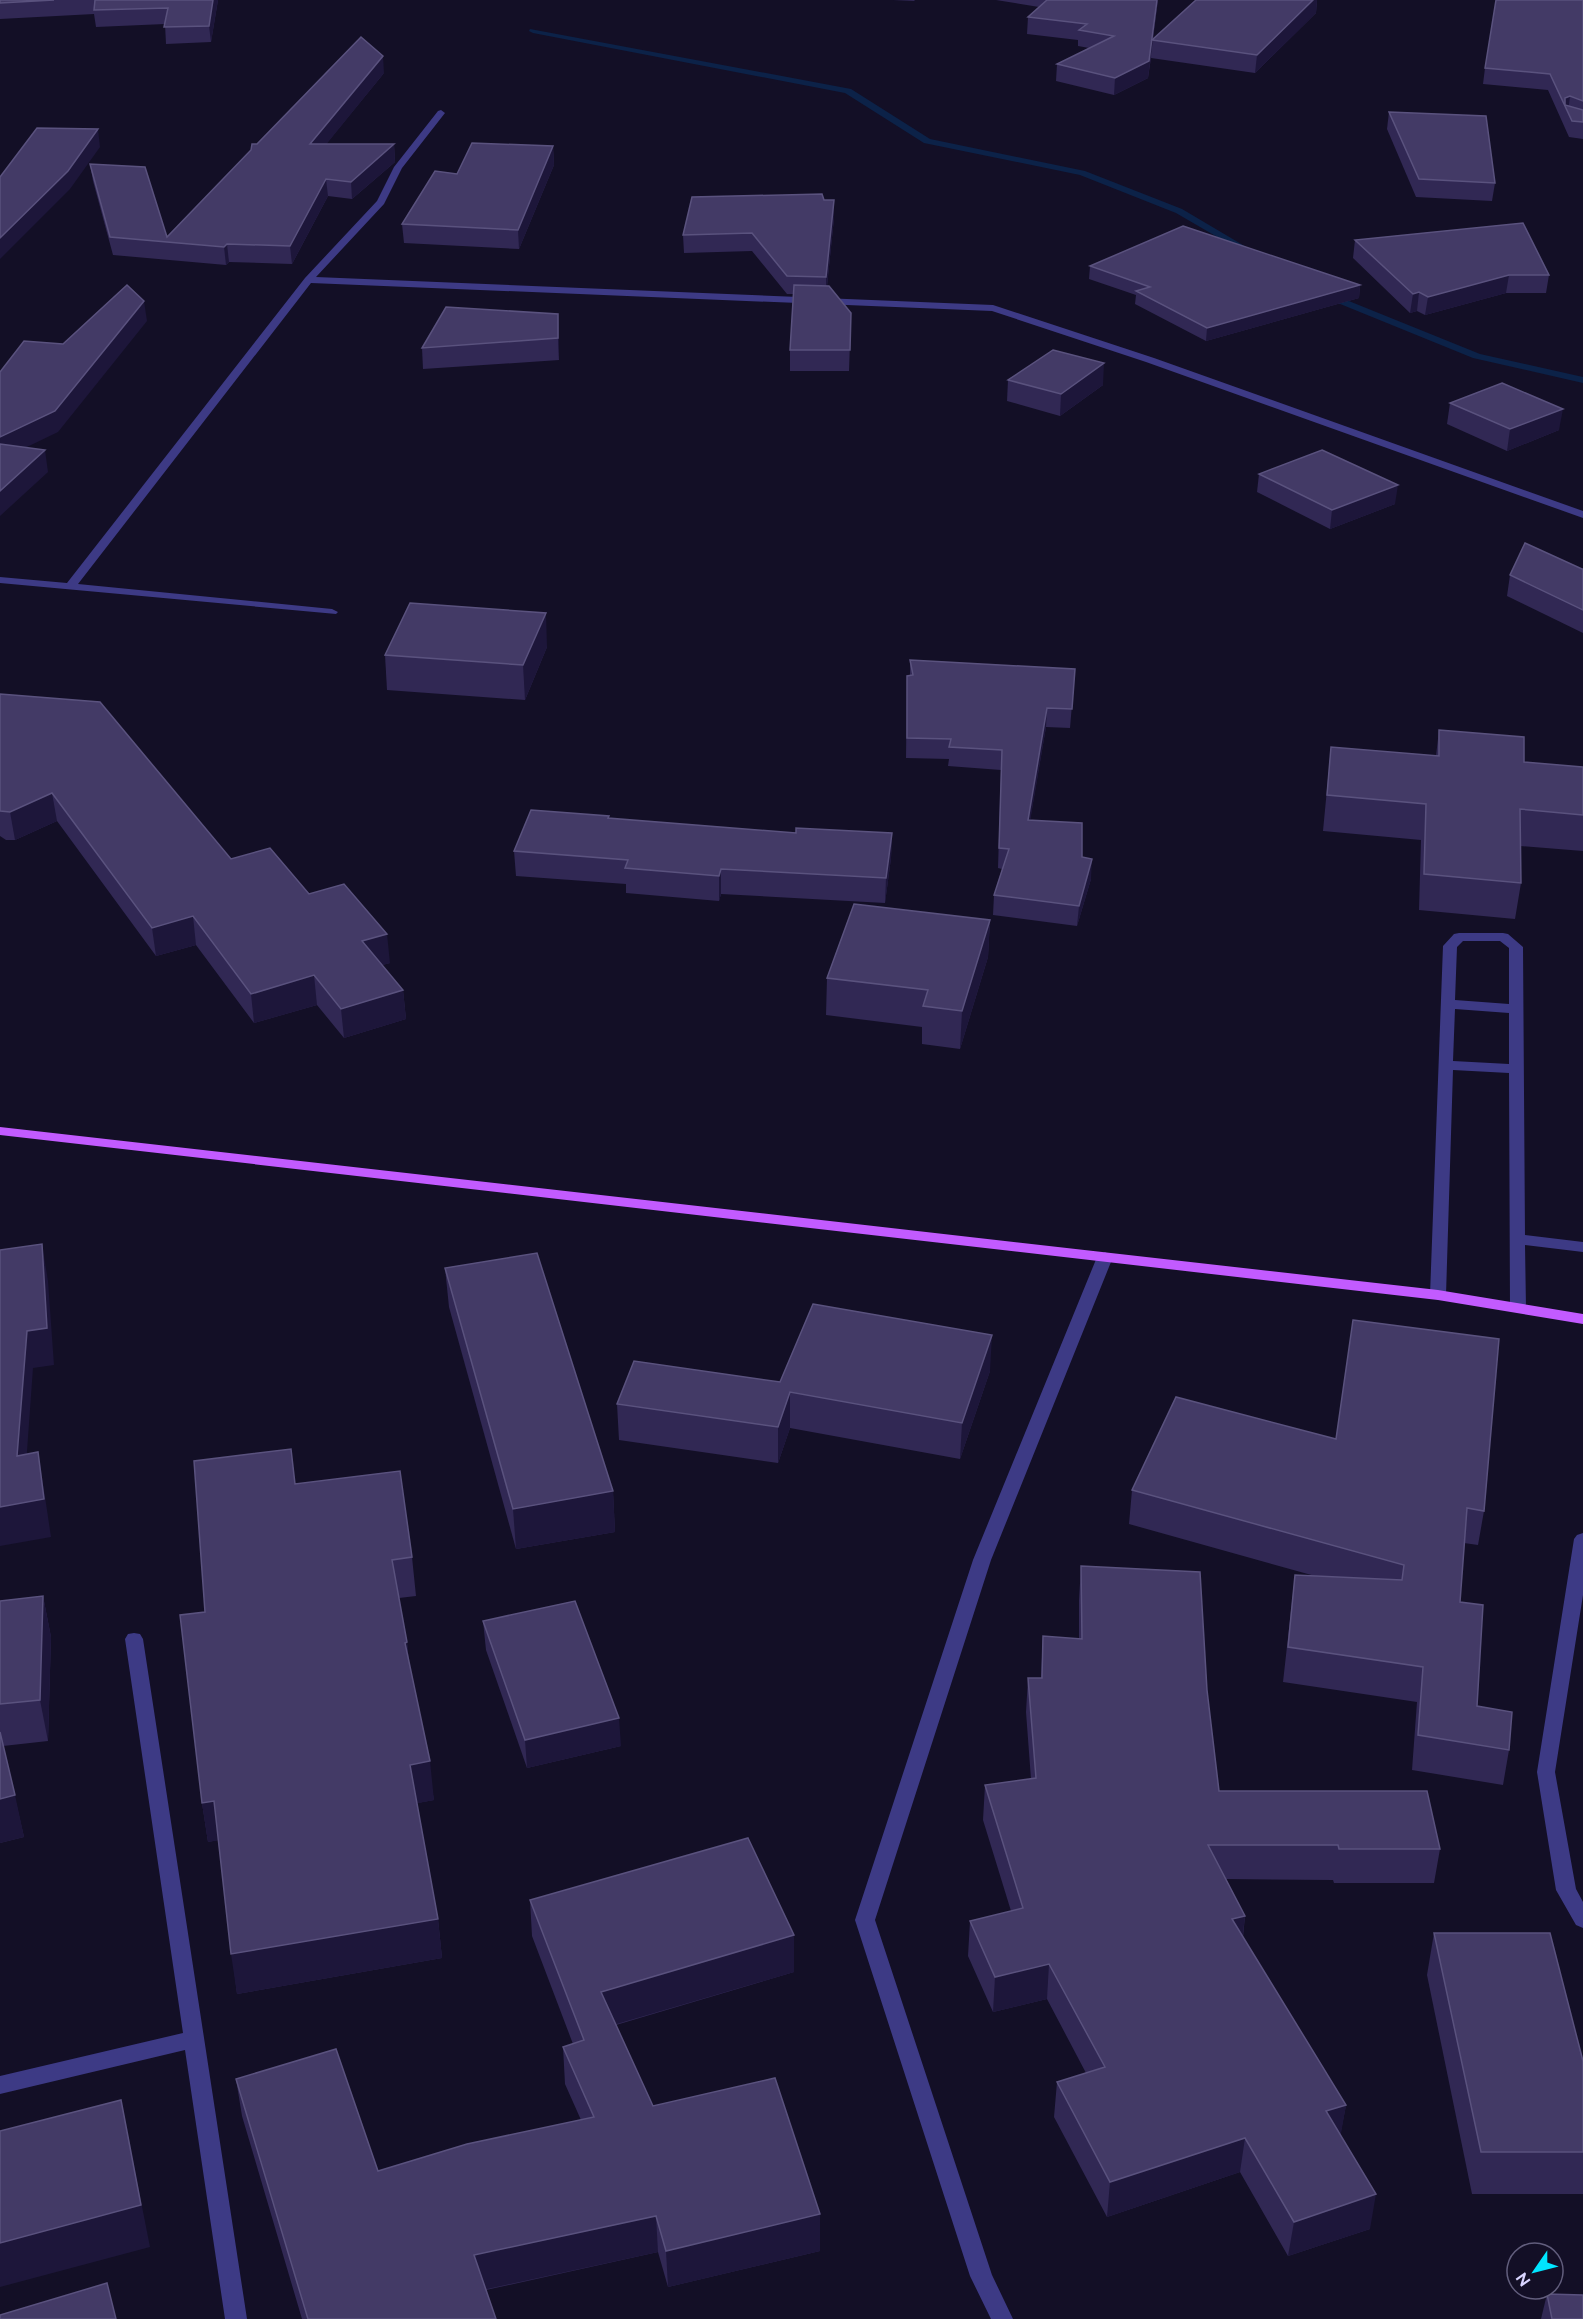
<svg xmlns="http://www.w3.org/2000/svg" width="1583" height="2319" font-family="Raleway,sans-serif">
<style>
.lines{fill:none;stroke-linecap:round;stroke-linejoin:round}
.stream{fill:#0c2248;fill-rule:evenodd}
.minor{fill:#3d3a85;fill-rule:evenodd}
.major{fill:#c25bff;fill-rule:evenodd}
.wall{fill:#312854}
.shaded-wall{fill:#1d163a}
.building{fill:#433a66;stroke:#5a527e;stroke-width:1.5}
</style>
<rect width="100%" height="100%" fill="#130f26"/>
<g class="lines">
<g class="stream">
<polygon points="530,29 851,89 930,139 1085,171 1182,209 1258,254 1250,256 1176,213 1080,175 924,143 845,93 533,33 529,31"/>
<polygon points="1323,293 1329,293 1480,354 1583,377 1583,383 1473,358 1323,297"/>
</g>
<g class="minor">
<polygon points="441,110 445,113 402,168 384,204 316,277 993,305 1154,358 1583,511 1583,518 1146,362 992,311 311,283 78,584 332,609 338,612 336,614 0,583 0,577 67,583 305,278 377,201 394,167 438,111"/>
<path d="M1459,933H1503L1508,934L1523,947L1525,1235L1583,1242V1252L1525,1245L1526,1308L1518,1313L1510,1308L1509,1073L1453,1070L1446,1295L1438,1300L1430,1295L1443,946L1454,934ZM1463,941H1500L1509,948V1004L1455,1000L1457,947ZM1455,1009L1509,1013V1064L1453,1061Z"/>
<polygon points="1105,1252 1113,1257 991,1560 875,1920 992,2275 1013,2319 991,2319 970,2276 855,1920 973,1560 1097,1257"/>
<polygon points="1583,1533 1583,1595 1555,1772 1576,1889 1583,1902 1583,1928 1576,1925 1556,1890 1537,1772 1574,1539 1577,1535"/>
<polygon points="134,1633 140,1634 143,1639 247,2319 225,2319 185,2050 0,2094 0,2076 183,2033 125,1639 128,1634"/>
</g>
<polygon class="major" points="0,1127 1438,1290 1583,1314 1583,1324 1438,1300 0,1135"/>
</g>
<g class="wall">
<polygon points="0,0 218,0 211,42 166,44 165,24 96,27 94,14 0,19"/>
<polygon points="893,0 915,0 914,1"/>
<polygon points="996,0 1158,0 1153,39 1196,0 1317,0 1316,13 1255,73 1151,58 1152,51 1148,78 1114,95 1056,81 1057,64 1089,48 1078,46 1078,40 1027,34 1028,17 1039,7"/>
<polygon points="1583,0 1583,139 1569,137 1548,90 1483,84 1485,68"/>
<polygon points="384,73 326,144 394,144 395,162 352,199 328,196 292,264 229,262 226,265 113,255 93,181 90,164 167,237 257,144"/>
<polygon points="1389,112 1495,183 1492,201 1416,197 1387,129"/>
<polygon points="553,146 554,165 519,249 404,243 402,224"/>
<polygon points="824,200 834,200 834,218 827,286 851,313 849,371 790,371 790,350 793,294 787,294 752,251 684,253 683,235"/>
<polygon points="1355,240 1549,275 1546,293 1506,293 1425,315 1417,311 1410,313 1353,258"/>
<polygon points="1090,266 1360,285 1359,298 1206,341 1135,304 1136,295 1089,279"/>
<polygon points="558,314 559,360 423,369 422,348"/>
<polygon points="1008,380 1103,385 1060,416 1007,401"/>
<polygon points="1450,403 1559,430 1507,451 1447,424"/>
<polygon points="1259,474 1395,504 1330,529 1257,492"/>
<polygon points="1582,569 1583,569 1583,633 1507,596 1510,575"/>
<polygon points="547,647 525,700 387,690 385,655"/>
<polygon points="910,660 1075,669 1070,728 1046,727 1030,820 1082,857 1091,879 1077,926 993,915 994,895 1002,869 998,868 1001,770 948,766 949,759 906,758 907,676 910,676"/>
<polygon points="0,694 231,859 309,894 390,963 382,965 403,990 406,1019 344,1038 317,1005 254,1023 196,945 156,956 57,821 15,840 6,840 0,836"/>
<polygon points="1439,730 1524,762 1583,767 1583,851 1520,846 1521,883 1515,919 1419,910 1421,840 1323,831 1331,747 1436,756"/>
<polygon points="609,819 796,833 892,833 891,858 885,903 721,894 719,901 626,893 626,884 516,876 514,851"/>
<polygon points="990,920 988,957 960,1049 922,1044 922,1027 826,1015 827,978"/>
<polygon points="445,1268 613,1491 615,1532 516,1549 449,1307"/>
<polygon points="990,1371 960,1459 790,1428 778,1463 619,1440 617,1404 780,1382"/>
<polygon points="1176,1397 1484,1511 1478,1545 1464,1543 1460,1602 1477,1706 1509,1750 1503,1785 1412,1770 1417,1702 1283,1682 1295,1575 1315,1576 1129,1524 1132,1490"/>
<polygon points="291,1449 295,1484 412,1557 416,1596 399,1598 407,1642 409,1663 434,1800 417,1803 438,1919 442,1958 237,1994 218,1840 208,1842 202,1803 205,1612"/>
<polygon points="1081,1566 1207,1690 1219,1791 1440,1849 1434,1883 1334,1883 1333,1880 1226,1879 1245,1916 1243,1937 1346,2105 1340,2136 1370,2229 1288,2256 1240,2172 1107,2217 1054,2117 1057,2082 1086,2073 1047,1999 993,2012 968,1956 970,1921 1011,1911 983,1820 985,1785 1031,1779 1026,1712 1028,1678 1041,1678 1043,1636 1079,1639 1079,1600"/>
<polygon points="43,1596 51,1637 48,1741 3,1746 24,1837 0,1843 0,1601"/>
<polygon points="483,1621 621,1746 527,1768 486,1650"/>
<polygon points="530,1900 794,1972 616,2025 653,2106 820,2214 820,2251 668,2287 658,2252 486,2290 496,2319 302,2319 242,2116 236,2079 378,2171 581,2120 565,2084 563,2047 573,2044 532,1936"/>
<polygon points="1434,1933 1583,2061 1583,2194 1472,2194 1427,1975"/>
<polygon points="1547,2294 1583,2319 1541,2319"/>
</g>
<g class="shaded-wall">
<polygon points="213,0 218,0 211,42 209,26"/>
<polygon points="1157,0 1158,0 1148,78 1114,95 1115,78"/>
<polygon points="1313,0 1317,0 1316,13 1255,73 1257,55"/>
<polygon points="383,56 384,73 312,162 310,144"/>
<polygon points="1570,96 1568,112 1564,103 1565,98"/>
<polygon points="98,129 100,147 70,189 0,259 0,238"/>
<polygon points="394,144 395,162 352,199 351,182"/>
<polygon points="553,146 554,165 519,249 518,230"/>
<polygon points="326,179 328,196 292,264 290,246"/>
<polygon points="834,200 834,218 826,296 826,277"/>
<polygon points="227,244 229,262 226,265 224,247"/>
<polygon points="1509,275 1506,293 1425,315 1428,297"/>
<polygon points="1360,285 1359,298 1206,341 1207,328"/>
<polygon points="1419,292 1417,311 1410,313 1413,294"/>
<polygon points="144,301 147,321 58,432 0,460 0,437"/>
<polygon points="558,314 559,335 559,360 558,338"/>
<polygon points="1104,363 1103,385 1060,416 1061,394"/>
<polygon points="1563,409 1559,430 1507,451 1510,429"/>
<polygon points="45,450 48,472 0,516 0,491"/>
<polygon points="1398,485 1395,504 1330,529 1332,510"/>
<polygon points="546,613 547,647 525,700 523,665"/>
<polygon points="1047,708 1046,727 1027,840 1028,820"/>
<polygon points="52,793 57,821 15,840 10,812"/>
<polygon points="892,833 891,858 885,903 886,878"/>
<polygon points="1092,859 1091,879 1077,926 1079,906"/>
<polygon points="721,869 721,894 719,901 719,876"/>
<polygon points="193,916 196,945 156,956 152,928"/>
<polygon points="990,920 988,957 960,1049 962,1011"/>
<polygon points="387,934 390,963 365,970 362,941"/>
<polygon points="314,975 317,1005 254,1023 251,994"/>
<polygon points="403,990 406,1019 344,1038 341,1009"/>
<polygon points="42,1244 48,1281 54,1365 33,1368 24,1493 17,1456 27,1331"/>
<polygon points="992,1335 990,1371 960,1459 962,1423"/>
<polygon points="790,1392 790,1428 778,1463 778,1427"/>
<polygon points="38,1452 44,1490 51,1537 0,1546 0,1507"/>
<polygon points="613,1491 615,1532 516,1549 513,1509"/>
<polygon points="43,1596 51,1637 48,1741 40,1700"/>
<polygon points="407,1642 411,1681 405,1643"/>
<polygon points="619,1718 621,1746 527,1768 525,1740"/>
<polygon points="430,1761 434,1800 414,1804 410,1765"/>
<polygon points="15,1795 24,1837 0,1843 0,1799"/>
<polygon points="214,1801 220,1840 208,1842 202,1803"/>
<polygon points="1245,1916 1241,1950 1232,1919"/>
<polygon points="438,1919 442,1958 237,1994 231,1954"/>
<polygon points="794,1935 794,1972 603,2028 601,1992"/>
<polygon points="1049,1964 1047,1999 993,2012 995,1977"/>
<polygon points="121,2100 150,2247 0,2287 0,2243"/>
<polygon points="1346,2105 1340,2139 1326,2111"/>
<polygon points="1245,2138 1240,2172 1107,2217 1110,2182"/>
<polygon points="1376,2194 1370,2229 1288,2256 1294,2222"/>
<polygon points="820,2214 820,2251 668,2287 666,2251"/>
<polygon points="656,2216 658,2252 478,2291 474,2255"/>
</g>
<g class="building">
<polygon points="0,0 54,0 0,3"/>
<polygon points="95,0 213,0 209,26 164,27 168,8 94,10"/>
<polygon points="1047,0 1157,0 1149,61 1115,78 1057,64 1114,36 1079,30 1087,24 1028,17"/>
<polygon points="1196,0 1313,0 1257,55 1152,40"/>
<polygon points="1496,0 1583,0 1583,101 1570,96 1565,98 1565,105 1583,110 1583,122 1572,121 1550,74 1485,68"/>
<polygon points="361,37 383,56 310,144 394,144 351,182 326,179 290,246 227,244 224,247 110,237 90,164 145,167 167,237 251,150 252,144 257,144"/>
<polygon points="1389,112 1486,116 1495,183 1419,179"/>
<polygon points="37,128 98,129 68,171 0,238 0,177"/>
<polygon points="472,143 553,146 518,230 402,224 435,171 457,174"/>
<polygon points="822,194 824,200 834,200 826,277 787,276 752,233 683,235 692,197"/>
<polygon points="1523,223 1549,275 1509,275 1428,297 1419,292 1413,294 1355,240"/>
<polygon points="1183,226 1360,285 1207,328 1136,291 1150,287 1090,266"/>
<polygon points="127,285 144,301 55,411 0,437 0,372 24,341 63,344"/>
<polygon points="794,285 829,286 851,313 850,350 790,350"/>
<polygon points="446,307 558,314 558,338 422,348"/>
<polygon points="1053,350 1104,363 1061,394 1008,380"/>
<polygon points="1502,383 1563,409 1510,429 1450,403"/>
<polygon points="0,444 45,450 0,491"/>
<polygon points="1322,450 1398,485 1332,510 1259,474"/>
<polygon points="1525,543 1582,569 1583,569 1583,610 1510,575"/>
<polygon points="410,603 546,613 523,665 385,655"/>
<polygon points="910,660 1075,669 1072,709 1047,708 1028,820 1082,823 1082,857 1092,859 1079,906 994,895 1009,849 999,848 1002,750 949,747 951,739 907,738 907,676 913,675"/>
<polygon points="0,694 100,702 231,859 270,848 309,894 344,884 387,934 362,941 403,990 341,1009 314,975 251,994 193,916 152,928 52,793 10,812 0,811"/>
<polygon points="1439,730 1524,737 1524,762 1583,767 1583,815 1520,809 1521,883 1424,874 1426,804 1327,795 1331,747 1439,756"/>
<polygon points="531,810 609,816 608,818 796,833 796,828 892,833 886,878 721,869 719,876 625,868 628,860 514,851"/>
<polygon points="854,904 990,920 962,1011 923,1006 928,990 827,978"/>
<polygon points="42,1244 47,1328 27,1331 17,1456 38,1452 44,1499 0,1507 0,1250"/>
<polygon points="537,1253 613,1491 513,1509 445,1268"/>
<polygon points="813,1304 992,1335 962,1423 790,1392 778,1427 617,1404 634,1361 780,1382"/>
<polygon points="1353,1320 1499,1339 1484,1511 1467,1508 1460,1602 1483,1605 1477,1706 1512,1712 1509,1750 1418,1735 1423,1667 1288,1647 1295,1575 1402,1580 1404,1565 1132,1490 1176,1397 1336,1439"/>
<polygon points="291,1449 295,1484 400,1471 412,1557 392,1560 407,1642 405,1643 430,1761 410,1765 438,1919 231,1954 214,1801 202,1803 180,1615 205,1612 194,1461"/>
<polygon points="1081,1566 1200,1572 1207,1690 1219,1791 1427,1791 1440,1849 1339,1849 1338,1845 1208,1845 1245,1916 1232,1919 1346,2105 1326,2111 1376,2194 1294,2222 1245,2138 1110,2182 1057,2082 1105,2067 1049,1964 995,1977 970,1921 1023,1908 985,1785 1036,1778 1028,1678 1042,1678 1043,1636 1082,1639"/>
<polygon points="43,1596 40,1700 0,1704 0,1601"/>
<polygon points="575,1601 619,1718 525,1740 483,1621"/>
<polygon points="0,1732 15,1795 0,1799"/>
<polygon points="748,1838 794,1935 601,1992 653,2106 775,2078 820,2214 666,2251 656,2216 474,2255 496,2319 308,2319 236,2079 336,2049 378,2171 467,2144 594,2117 563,2047 584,2040 530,1900"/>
<polygon points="1434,1933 1550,1933 1583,2061 1583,2152 1481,2152"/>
<polygon points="121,2100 141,2205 0,2243 0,2131"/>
<polygon points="107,2283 116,2319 0,2319 0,2315"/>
<polygon points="1547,2294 1583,2295 1583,2319 1552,2319"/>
</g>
<g transform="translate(1535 2271) rotate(235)"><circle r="28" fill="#130f26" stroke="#625e7d" stroke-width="1.5"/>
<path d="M0-4.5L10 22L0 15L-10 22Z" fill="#00e5ff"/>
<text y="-9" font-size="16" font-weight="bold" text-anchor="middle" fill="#d9d4ff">N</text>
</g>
</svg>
